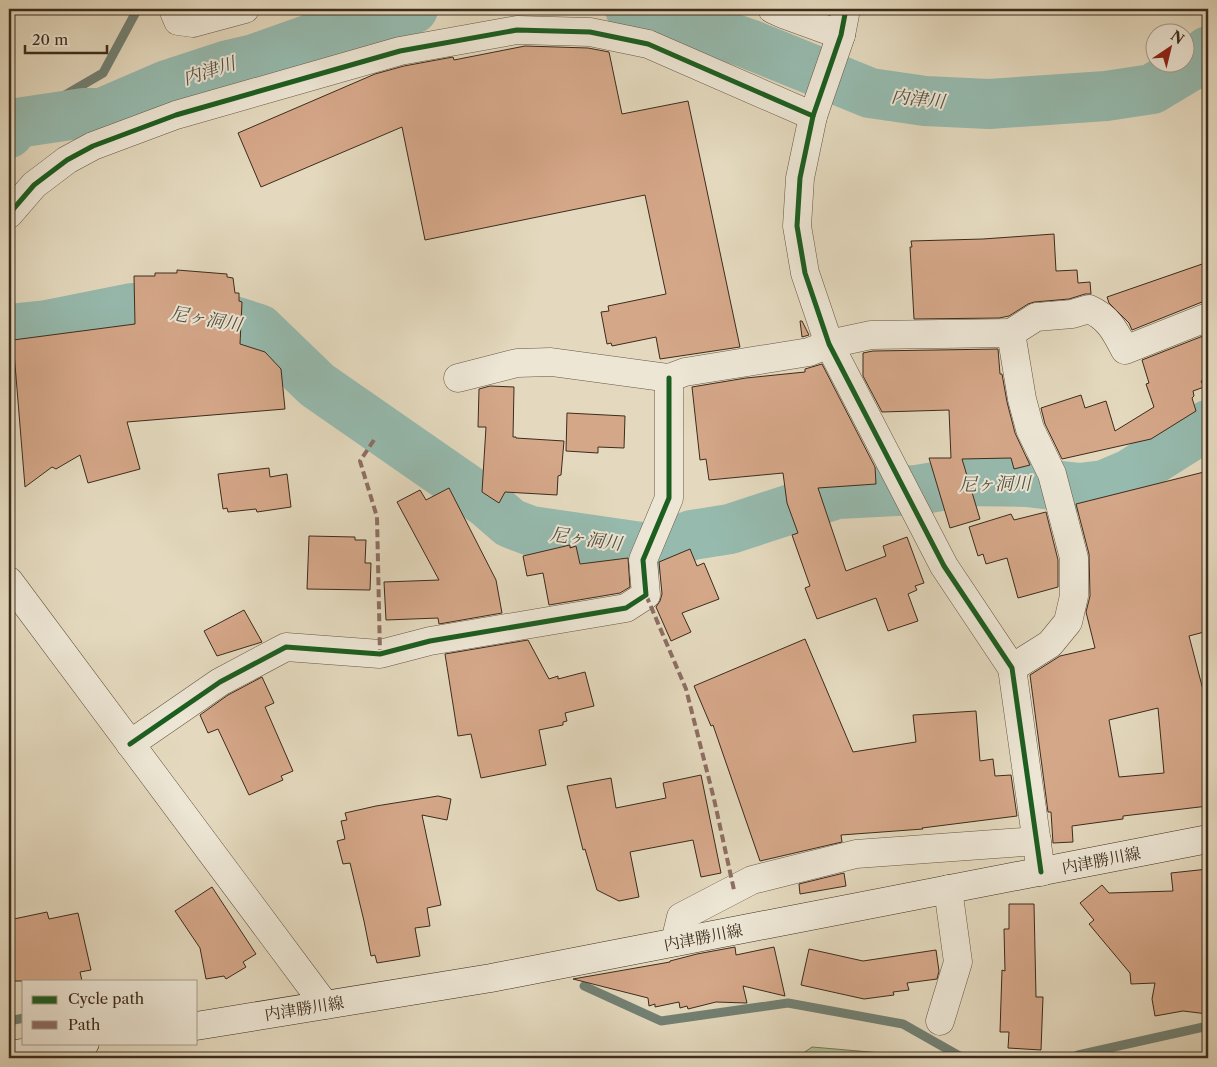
<svg xmlns="http://www.w3.org/2000/svg" width="1217" height="1067" font-family="'Libre Caslon Text','Noto Serif JP',serif">
<style>
.green{fill:#b1c093;stroke:#767658}
.lines{fill:none;stroke-linecap:round;stroke-linejoin:round}
.stream{stroke:#728174;stroke-width:9}
.river{stroke:#96baae;stroke-width:50}
.building{fill:#d5a789;stroke:#3c2c1c;fill-rule:evenodd}
.minor-casing{stroke:#665744;stroke-width:29}
.tertiary-casing{stroke:#665744;stroke-width:29}
.secondary-casing{stroke:#3c2c1c;stroke-width:29}
.minor{stroke:#ede6d5;stroke-width:28}
.tertiary{stroke:#ede6d5;stroke-width:28}
.secondary{stroke:#ede6d5;stroke-width:28}
.quiet{stroke:#8d6e63;stroke-width:4;stroke-dasharray:8 4;stroke-linecap:butt}
.cycleway-casing{stroke:#ede6d5;stroke-width:8}
.cycleway{stroke:#1b5e20;stroke-width:5}
.labels{text-anchor:middle;dominant-baseline:central;stroke-width:4;stroke-linejoin:round;paint-order:stroke}
.street-label{font-size:16px;fill:#3c2c1c;stroke:#ede6d5}
.water-label{font-size:18px;font-style:italic;fill:#525040;stroke:#ede6d5}
</style>
<rect width="100%" height="100%" fill="#e4d9be"/>
<filter id="stains"><feTurbulence type="fractalNoise" baseFrequency=".004" numOctaves="4"/><feColorMatrix values="0 0 0 0 .2 0 0 0 0 .09 0 0 0 0 .02 0 0 0 .5 -.17"/></filter>
<radialGradient id="worn" r=".72"><stop offset=".6" stop-color="#630" stop-opacity="0"/><stop offset="1" stop-color="#630" stop-opacity=".3"/></radialGradient>
<polygon class="green" points="812,1047 893,1054 899,1058 796,1058"/>
<g class="lines">
<g class="stream">
<polyline points="17,123 103,73 137,10"/>
<polyline points="584,986 661,1021 788,1003 903,1024 963,1058"/>
<polyline points="9,1021 24,1018"/>
<polyline points="1072,1058 1078,1055 1208,1026"/>
</g>
<g class="river">
<polyline points="630,9 666,15 749,44 870,93 925,101 989,104 1106,96 1152,89 1197,62 1208,51"/>
<polyline points="9,133 17,123 84,113 102,113 167,85 228,65 254,59 316,37 413,9"/>
<polyline points="9,329 47,325 132,308 224,318 259,329 317,385 487,503 510,523 531,531 655,549 692,535 730,529 837,494 917,490 971,481 1026,482 1080,488 1104,485 1130,474 1208,425"/>
</g>
</g>
<g class="building">
<polygon points="525,46 588,48 609,52 622,114 688,101 740,347 660,359 656,337 612,346 611,343 607,344 601,312 609,311 608,306 666,294 645,195 425,240 402,127 261,187 238,133 375,74 404,66 453,57 454,60"/>
<polygon points="1054,234 1056,271 1077,270 1078,283 1090,282 1091,294 1085,294 1069,299 1034,302 1028,304 1009,316 999,318 914,319 910,247 912,247 911,241 983,239"/>
<polygon points="1208,262 1208,302 1202,302 1132,330 1129,323 1109,303 1107,297"/>
<polygon points="177,270 227,274 227,277 233,278 235,293 239,293 239,301 242,302 240,344 265,352 281,369 285,409 127,422 140,469 88,483 80,455 56,469 52,467 25,487 13,340 135,324 134,276 155,276 155,273 177,273"/>
<polygon points="800,321 802,321 809,335 802,337"/>
<polygon points="1208,334 1208,379 1201,381 1204,387 1193,391 1194,396 1192,398 1196,411 1151,439 1062,459 1045,424 1041,408 1081,395 1085,408 1106,401 1115,431 1154,407 1146,384 1149,383 1142,360"/>
<polygon points="998,349 1000,374 1002,374 1007,402 1015,433 1030,465 1014,469 1011,458 962,459 980,519 950,528 929,458 951,458 949,410 882,412 863,376 863,353 873,351"/>
<polygon points="822,364 875,467 876,484 818,488 846,571 886,556 883,546 907,537 924,583 915,586 917,590 908,594 918,621 888,631 876,598 817,619 805,588 810,586 792,535 798,533 787,503 783,473 709,480 706,459 700,460 692,387 746,378 805,372 805,369"/>
<polygon points="490,386 514,387 513,437 516,437 516,438 564,441 561,475 558,476 557,495 505,492 499,503 482,492 486,427 478,427 479,389"/>
<polygon points="567,413 625,416 624,448 598,447 598,453 566,451"/>
<polygon points="269,468 270,477 287,474 291,507 257,512 256,509 228,512 227,508 223,509 218,474"/>
<path d="M1208,471V631L1189,636L1208,709V806L1123,816V819L1072,826L1073,842L1053,843L1051,812H1048L1030,675L1060,656L1095,648L1086,612L1090,596L1089,554L1076,504ZM1158,708L1164,773L1119,777L1109,720Z"/>
<polygon points="449,488 496,580 502,613 439,624 438,618 386,620 384,582 439,580 397,502 420,490 426,500"/>
<polygon points="1046,512 1058,560 1058,587 1018,598 1007,558 986,564 983,554 978,556 969,527 1011,514 1014,520"/>
<polygon points="309,536 355,537 355,540 366,540 365,563 371,563 370,590 307,589"/>
<polygon points="570,545 570,548 576,546 580,564 628,558 630,587 620,593 549,605 543,573 527,576 523,556"/>
<polygon points="690,549 697,566 704,563 719,599 682,613 691,632 671,641 656,607 660,601 662,594 659,562"/>
<polygon points="244,610 262,642 217,656 204,631"/>
<polygon points="805,639 853,752 916,742 913,715 976,711 980,761 993,759 995,776 1011,775 1017,816 922,828 923,829 841,835 842,842 760,861 713,725 711,726 694,686"/>
<polygon points="528,640 549,679 558,676 558,679 585,672 594,706 565,713 567,721 563,722 563,725 539,730 546,765 481,778 471,734 458,736 445,654"/>
<polygon points="262,677 274,703 265,707 293,771 281,776 283,780 249,795 218,729 208,733 200,715 228,695"/>
<polygon points="701,775 721,873 701,877 693,840 630,852 639,897 619,901 597,890 585,849 583,850 567,786 611,778 616,808 666,798 663,783"/>
<polygon points="438,796 451,799 447,820 422,815 441,905 427,908 430,926 415,928 420,956 377,963 375,955 371,956 364,921 350,863 343,864 337,841 345,839 341,821 347,820 345,813 376,806"/>
<polygon points="1208,869 1208,1014 1183,1011 1155,1016 1152,999 1155,983 1131,984 1130,973 1089,924 1094,920 1080,903 1102,885 1109,893 1173,891 1171,873"/>
<polygon points="844,873 846,886 800,894 799,884"/>
<polygon points="212,887 256,954 243,962 246,967 226,979 224,976 206,979 200,948 175,911"/>
<polygon points="1009,904 1034,904 1036,997 1043,997 1041,1050 1008,1048 1009,1032 1000,1032 1002,970 1005,971 1004,929 1009,929"/>
<polygon points="47,912 49,919 78,913 91,970 80,972 82,981 9,981 9,920"/>
<polygon points="735,947 736,955 774,947 785,996 743,986 747,1003 716,1002 688,1009 687,1006 680,1008 679,1002 655,1007 655,1004 649,1006 648,998 573,979 670,962 670,961 697,954"/>
<polygon points="809,949 863,961 936,950 939,971 937,979 907,983 909,990 893,992 894,995 864,999 801,985"/>
</g>
<g class="lines">
<defs>
<g id="minor">
<polyline points="173,9 178,21 193,23 245,9"/>
<polyline points="772,9 783,14 841,35"/>
<polyline points="846,9 841,35 813,116 800,178 797,226 805,273 829,344 944,566 1012,668 1041,872"/>
<polyline points="9,214 34,185 67,160 93,146 176,115 400,51 517,30 590,32 648,44 813,116"/>
<polyline points="458,378 517,363 551,362 669,378 685,372 809,352 829,344 871,335 1011,333"/>
<path d="M1012,668L1050,644L1068,622L1074,596V558L1052,474L1030,429L1022,399L1011,333L1036,317L1072,314L1089,309C1109,318 1115,331 1125,350L1208,317"/>
<polyline points="130,744 220,682 286,647 380,654 430,641 626,608 646,595 643,560 669,498 669,378"/>
<polyline points="675,942 681,917 752,880 856,854 1037,841"/>
<polyline points="940,1021 958,962 948,889"/>
</g>
<polyline id="tertiary" points="9,581 325,1005"/>
<g id="secondary">
<polyline points="196,1026 491,978 1208,839"/>
<polyline points="9,1055 85,1043"/>
</g>
</defs>
<use href="#minor" class="minor-casing"/>
<use href="#tertiary" class="tertiary-casing"/>
<use href="#secondary" class="secondary-casing"/>
<use href="#minor" class="minor"/>
<use href="#tertiary" class="tertiary"/>
<use href="#secondary" class="secondary"/>
<g class="quiet">
<polyline points="374,440 360,461 377,517 380,654"/>
<polyline points="646,595 686,689 714,799 734,890"/>
</g>
<defs>
<g id="cycleway">
<polyline points="846,9 841,35 813,116 800,178 797,226 805,273 829,344 944,566 1012,668 1041,872"/>
<polyline points="9,214 34,185 67,160 93,146 176,115 400,51 517,30 590,32 648,44 813,116"/>
<polyline points="130,744 220,682 286,647 380,654 430,641 626,608 646,595 643,560 669,498 669,378"/>
</g>
</defs>
<use href="#cycleway" class="cycleway-casing"/>
<use href="#cycleway" class="cycleway"/>
</g>
<g class="labels">
<g class="street-label">
<text transform="translate(1101 860) rotate(-11)">内津勝川線</text>
<text transform="translate(703 937) rotate(-11)">内津勝川線</text>
<text transform="translate(304 1008) rotate(-9)">内津勝川線</text>
</g>
<g class="water-label">
<text transform="translate(209 71) rotate(-18)">内津川</text>
<text transform="translate(918 99) rotate(6)">内津川</text>
<text transform="translate(206 319) rotate(10)">尼ヶ洞川</text>
<text transform="translate(995 484) rotate(-1)">尼ヶ洞川</text>
<text transform="translate(586 539) rotate(8)">尼ヶ洞川</text>
</g>
</g>
<rect width="1217" height="1067" fill="none" stroke="#e4d9be" stroke-width="30"/>
<rect x="10" y="10" width="1197" height="1047" fill="none" stroke="#3c2c1c" stroke-width="2.5"/>
<rect x="15" y="15" width="1187" height="1037" fill="none" stroke="#3c2c1c"/>
<rect x="22" y="980" width="175" height="65" fill="#ede6d5" stroke="#a69c8b"/>
<rect x="32" y="996" width="25" height="8" fill="#1b5e20" stroke="#a69c8b"/>
<text x="68" y="1004" font-size="15" fill="#3c2c1c">Cycle path</text>
<rect x="32" y="1021" width="25" height="8" fill="#8d6e63" stroke="#a69c8b"/>
<text x="68" y="1030" font-size="15" fill="#3c2c1c">Path</text>
<g transform="translate(1170 48) rotate(35)"><circle r="24" fill="#ede6d5" stroke="#a69c8b"/>
<path d="M0-4L9 19L0 12L-9 19Z" fill="#8f2418"/>
<text y="-8" font-size="14" font-weight="bold" text-anchor="middle" fill="#3c2c1c">N</text>
</g>
<path d="M25 45v8h82v-8" fill="none" stroke="#3c2c1c" stroke-width="2.5"/>
<text x="32" y="45" font-size="15" fill="#3c2c1c" stroke="#ede6d5" stroke-width="4" paint-order="stroke">20 m</text>
<rect width="100%" height="100%" filter="url(#stains)"/>
<rect width="100%" height="100%" fill="url(#worn)"/>
</svg>
